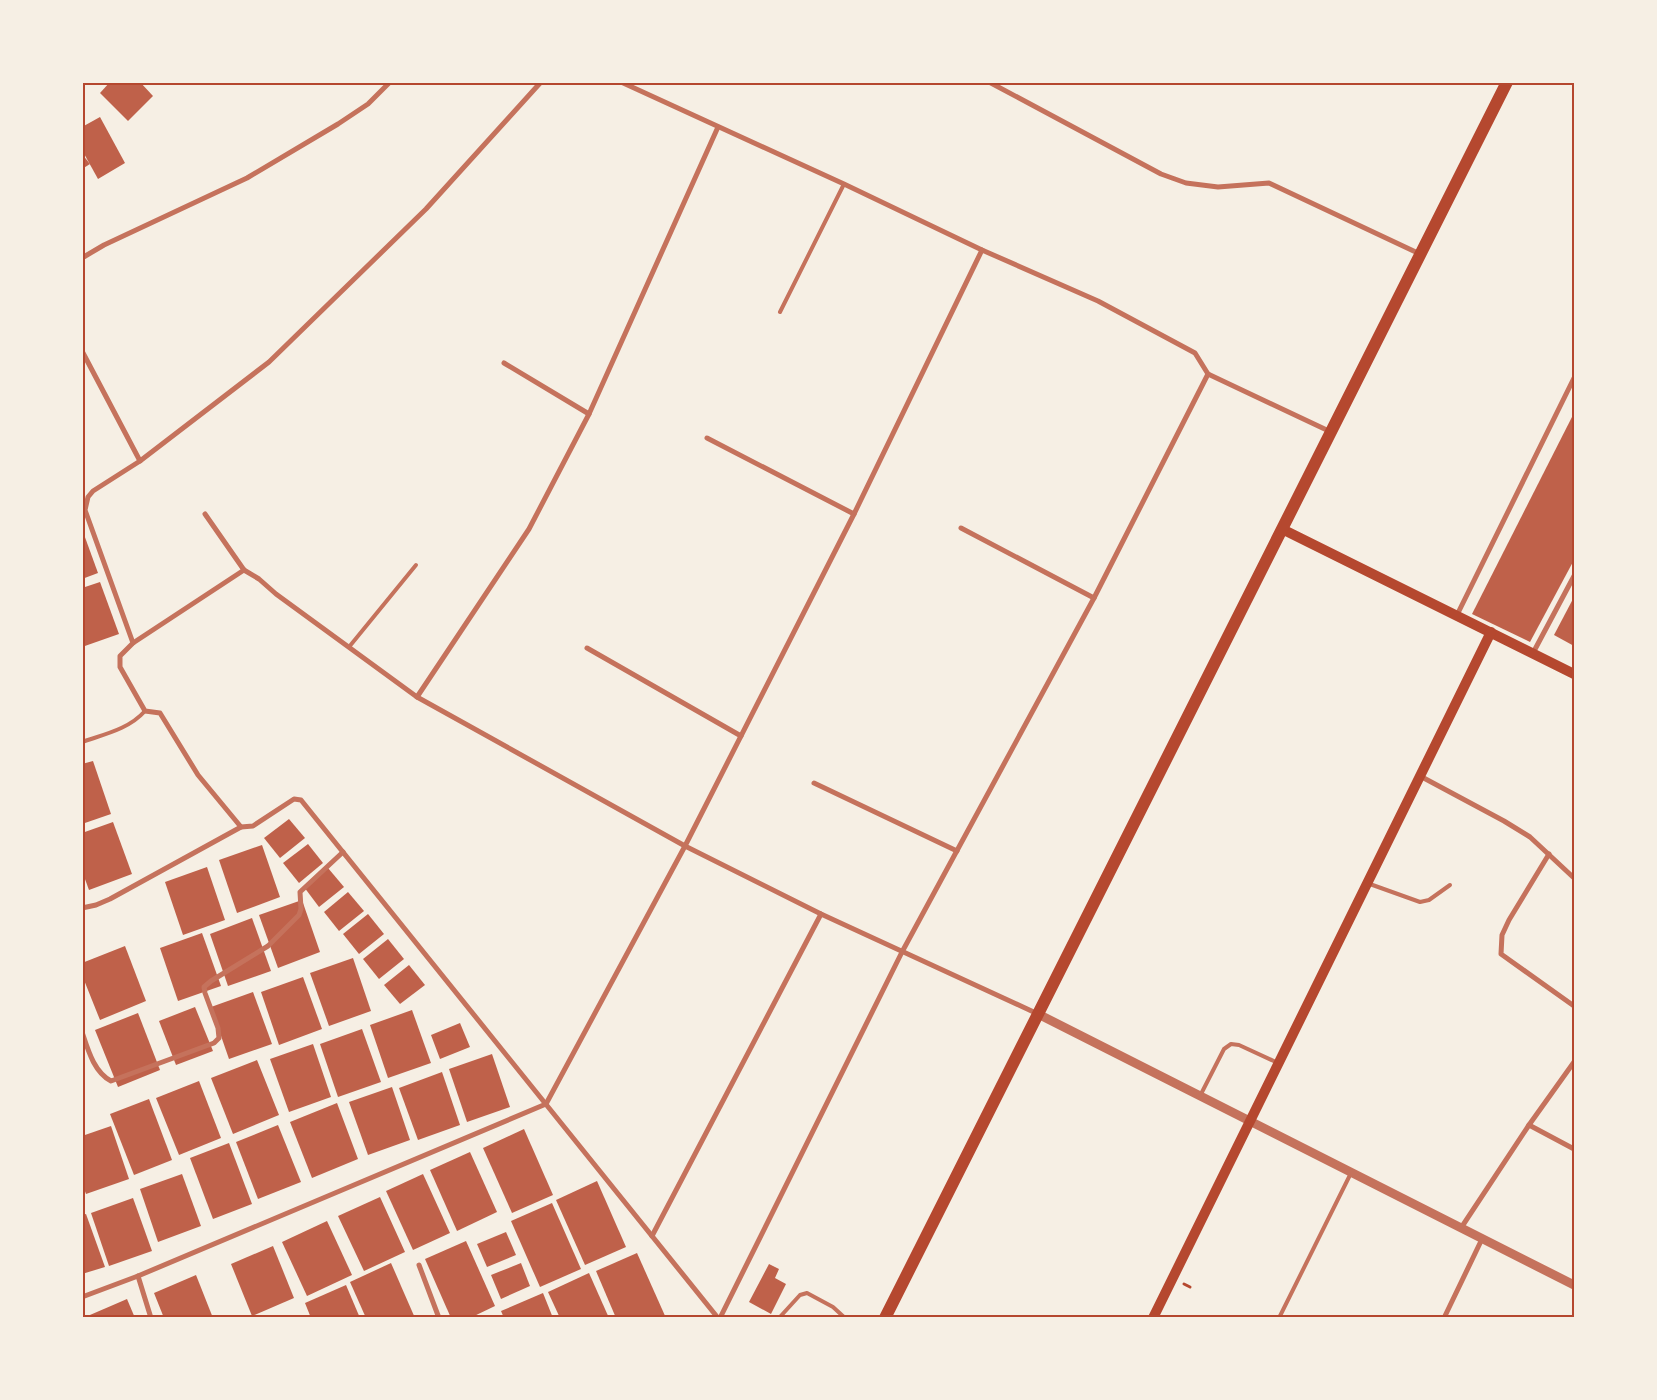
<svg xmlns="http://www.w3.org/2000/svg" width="1657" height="1400" font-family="'Source Sans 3',sans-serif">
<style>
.building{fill:#bf614a}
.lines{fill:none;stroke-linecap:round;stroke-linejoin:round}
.path{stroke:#b5482f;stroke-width:3}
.service{stroke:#c5725c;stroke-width:4}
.minor{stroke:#c5725c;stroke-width:5}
.tertiary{stroke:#c5725c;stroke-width:9}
.secondary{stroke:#b5482f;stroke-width:10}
.primary{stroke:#b5482f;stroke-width:12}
.neatline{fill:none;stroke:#b5482f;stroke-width:2}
</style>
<rect width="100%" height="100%" fill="#f6efe4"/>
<g class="building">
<polygon points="110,82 140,82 153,96 128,121 100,93"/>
<polygon points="100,117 125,163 98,179 82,150 82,127"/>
<polygon points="82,154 90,164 82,169"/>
<polygon points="1574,413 1574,560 1530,642 1472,614"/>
<polygon points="82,529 98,573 82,579"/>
<polygon points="100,582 119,634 82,647 82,588"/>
<polygon points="1574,597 1574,646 1554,635"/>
<polygon points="93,761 111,814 82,824 82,764"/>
<polygon points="289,819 305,838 280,858 264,838"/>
<polygon points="113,822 132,874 89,890 82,871 82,833"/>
<polygon points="308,844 323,863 299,883 283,863"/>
<polygon points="262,845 280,897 237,913 219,860"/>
<polygon points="207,867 225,920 183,935 165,882"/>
<polygon points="328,868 344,887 319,907 304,887"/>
<polygon points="348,892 364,911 339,931 324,912"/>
<polygon points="302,900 320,952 278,968 259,915"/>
<polygon points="368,914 384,934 359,954 343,934"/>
<polygon points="252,918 271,971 228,986 210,934"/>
<polygon points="202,933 221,986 178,1001 160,948"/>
<polygon points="388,939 404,959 379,979 363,959"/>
<polygon points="125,946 146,1001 100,1020 82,975 82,963"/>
<polygon points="353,958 371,1011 329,1026 310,973"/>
<polygon points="409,965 425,985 400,1004 384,985"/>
<polygon points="303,977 322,1029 279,1045 261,992"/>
<polygon points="253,992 272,1044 229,1059 211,1007"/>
<polygon points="195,1007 213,1051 176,1065 159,1021"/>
<polygon points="412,1010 431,1063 388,1078 370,1025"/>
<polygon points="138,1013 160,1070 118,1087 95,1030"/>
<polygon points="460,1023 470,1047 440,1059 431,1035"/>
<polygon points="362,1029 381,1082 338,1097 320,1044"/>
<polygon points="313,1044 331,1097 289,1112 270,1059"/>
<polygon points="492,1054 510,1107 467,1122 449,1069"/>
<polygon points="257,1060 279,1115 233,1134 211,1078"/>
<polygon points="442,1072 460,1125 418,1140 399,1088"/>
<polygon points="199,1081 221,1138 179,1155 156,1098"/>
<polygon points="392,1087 410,1140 368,1155 349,1102"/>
<polygon points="149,1099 172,1160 134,1175 110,1114"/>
<polygon points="337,1103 358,1159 312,1178 290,1122"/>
<polygon points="278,1125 301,1182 258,1199 236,1142"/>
<polygon points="111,1126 129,1179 86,1194 82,1183 82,1136"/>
<polygon points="524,1129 553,1195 512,1213 483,1148"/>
<polygon points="229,1143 252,1204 213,1219 190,1158"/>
<polygon points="470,1152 497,1212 457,1231 430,1170"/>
<polygon points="182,1174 201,1226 158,1242 140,1189"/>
<polygon points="423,1174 450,1233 413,1250 386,1191"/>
<polygon points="597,1181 626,1247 585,1265 556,1200"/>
<polygon points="380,1197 405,1252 364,1271 338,1216"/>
<polygon points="133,1198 152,1251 109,1266 91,1213"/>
<polygon points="552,1203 581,1269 540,1287 511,1221"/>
<polygon points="86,1214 105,1267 82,1274 82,1215"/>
<polygon points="327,1221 352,1275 307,1296 282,1242"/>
<polygon points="506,1232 516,1255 487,1267 477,1244"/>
<polygon points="466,1241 495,1306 470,1318 451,1318 425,1259"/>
<polygon points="273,1246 294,1298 252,1316 231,1264"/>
<polygon points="637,1253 666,1318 616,1318 596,1271"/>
<polygon points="391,1263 415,1318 366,1318 350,1282"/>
<polygon points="521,1263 530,1286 501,1299 491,1275"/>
<polygon points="769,1264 779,1269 775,1278 786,1284 771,1314 749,1302"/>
<polygon points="589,1273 609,1318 560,1318 548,1292"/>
<polygon points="196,1275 213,1318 164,1318 154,1293"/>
<polygon points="346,1285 360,1318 311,1318 305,1303"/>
<polygon points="543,1293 553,1318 504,1318 501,1311"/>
<polygon points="127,1299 135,1318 83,1318"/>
</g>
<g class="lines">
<polyline class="path" points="1184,1284 1190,1287"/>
<g class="service">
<polyline points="780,312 844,184"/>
<polyline points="349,647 416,565"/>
<path d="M82,742C105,734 129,729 145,711"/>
<polyline points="1367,883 1420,902 1429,900 1450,885"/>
<polyline points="1200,1096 1224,1049 1231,1044 1239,1045 1278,1063"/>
<polyline points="779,1318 800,1295 807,1293 833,1307 845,1318"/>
<polyline points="1279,1318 1351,1173"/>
</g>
<g class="minor">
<polyline points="621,82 844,184 982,250 1098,301 1195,353 1208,374 1331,432"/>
<polyline points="989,82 1161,174 1186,183 1218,187 1269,183 1420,254"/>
<polyline points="82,258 104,245 247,178 338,124 368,104 390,82"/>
<polyline points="82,351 140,461"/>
<polyline points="504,363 589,414"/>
<polyline points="707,438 854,514"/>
<polyline points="205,514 244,570 259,579 276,594 417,697 685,846 821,914 1038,1014"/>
<polyline points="961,528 1094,598"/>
<polyline points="244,570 133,643 120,656 120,667 145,711 160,713 198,775 241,827 253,826 294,799 301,800 718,1318"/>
<polyline points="1457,615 1574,378"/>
<polyline points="133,643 85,510 88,497 93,491 140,461 269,362 426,209 541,82"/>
<polyline points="587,648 741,736"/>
<polyline points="1533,653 1574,576"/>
<polyline points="417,697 529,529 589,414 718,127"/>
<polyline points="1420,776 1504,821 1530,837 1574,878"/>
<polyline points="814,783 957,851"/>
<polyline points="1549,854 1509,920 1502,935 1501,954 1574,1006"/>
<polyline points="82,908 96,905 110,899 241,827"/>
<path d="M82,1032C88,1050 94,1072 111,1081L214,1043L219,1038L218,1028L205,993L204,987L211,981L268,946L299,915L301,909L300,892L343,852"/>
<polyline points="1529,1125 1574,1149"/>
<polyline points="1461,1228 1529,1125 1574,1062"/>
<polyline points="652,1236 821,914"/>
<polyline points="419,1265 439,1318"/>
<polyline points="138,1276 151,1318"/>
<polyline points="82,1297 138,1276 546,1104 685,846 854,514 982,250"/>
<polyline points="720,1318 902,952 1094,598 1208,374"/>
<polyline points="1444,1318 1482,1239"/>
</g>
<polyline class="tertiary" points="1038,1014 1574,1285"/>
<g class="secondary">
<polyline points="1282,529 1574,674"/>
<polyline points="1153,1318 1491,632"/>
</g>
<polyline class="primary" points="885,1318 1507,82"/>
</g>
<rect width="1657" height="1400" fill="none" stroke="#f6efe4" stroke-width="168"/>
<rect x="84" y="84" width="1489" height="1232" class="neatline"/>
</svg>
